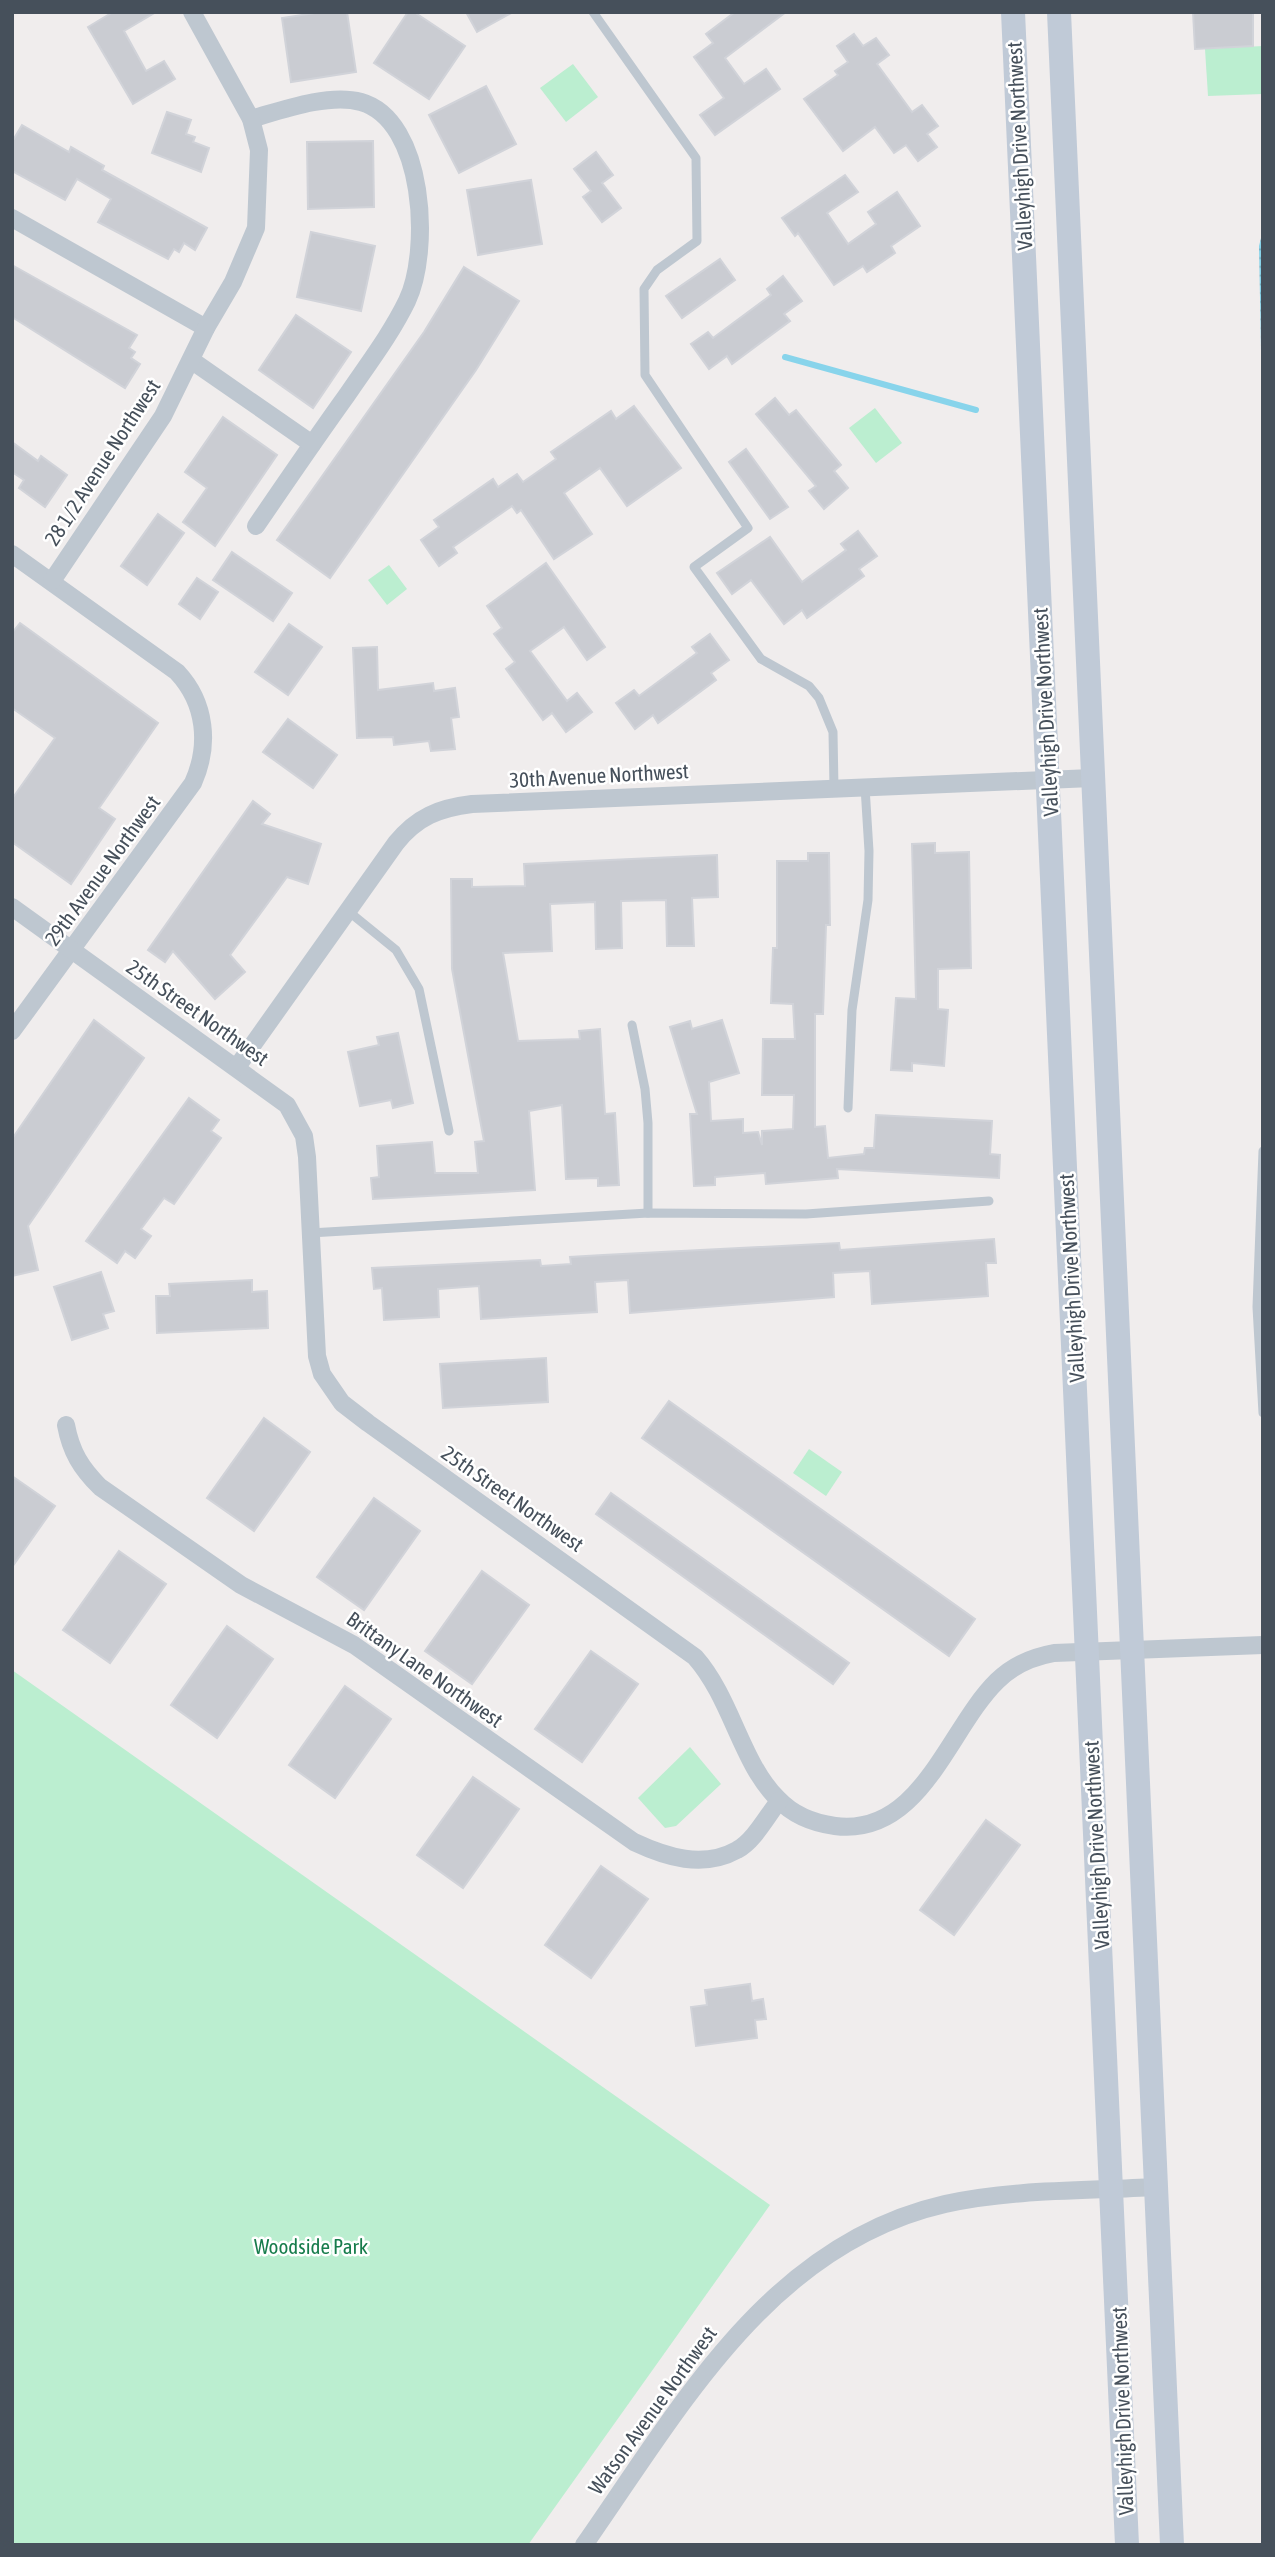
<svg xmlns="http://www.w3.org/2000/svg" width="1275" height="2557" font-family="'Asap Condensed',sans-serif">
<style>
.green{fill:#bbeed0}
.water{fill:url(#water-rules)}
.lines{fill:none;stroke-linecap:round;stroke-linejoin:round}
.stream{stroke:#88d4eb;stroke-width:6}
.building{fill:#caccd2;stroke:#d1d3d9;stroke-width:2}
.service{stroke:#bec7d0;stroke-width:9}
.minor{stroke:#bec7d0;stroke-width:18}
.secondary{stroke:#c0cad7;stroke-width:24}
.labels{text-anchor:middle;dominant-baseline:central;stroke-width:5;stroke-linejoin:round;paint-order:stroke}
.street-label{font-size:21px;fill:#46505b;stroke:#fff}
.park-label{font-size:21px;fill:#177c4c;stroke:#fff}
</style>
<defs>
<pattern id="water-rules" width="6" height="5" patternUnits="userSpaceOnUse" patternTransform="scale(1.75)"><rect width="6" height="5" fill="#88d4eb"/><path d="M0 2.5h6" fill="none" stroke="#71aec1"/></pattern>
</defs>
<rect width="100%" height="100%" fill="#f0eded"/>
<g class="green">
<polygon points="1263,46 1263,94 1208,96 1205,49"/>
<polygon points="573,64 598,97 566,122 540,88"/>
<polygon points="875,408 902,443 876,463 849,428"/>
<polygon points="389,565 407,589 387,605 368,580"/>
<polygon points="809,1449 842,1472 826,1496 793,1473"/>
<polygon points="12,1670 770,2205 528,2545 12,2545"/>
<polygon points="690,1747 721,1784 676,1826 665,1828 638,1798"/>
</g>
<polygon class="water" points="1263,230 1263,455 1259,246"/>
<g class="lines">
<polyline class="stream" points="785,357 976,410"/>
</g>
<g class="building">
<polygon points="113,12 156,12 124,31 146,71 164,61 175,79 133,104 88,27"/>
<polygon points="321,12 347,12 356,72 291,82 282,18"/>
<polygon points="408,12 414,12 465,46 429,99 374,63"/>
<polygon points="466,12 513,12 477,32"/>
<polygon points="735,12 786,12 725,58 744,84 766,69 780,89 715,135 700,115 724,98 694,57 713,43 706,34"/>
<polygon points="1193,12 1253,12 1253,46 1195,49"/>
<polygon points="854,34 863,46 876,38 889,55 877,64 912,112 922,105 938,126 927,134 937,147 918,161 906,145 894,153 875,127 843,151 804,99 838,75 835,71 848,62 837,46"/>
<polygon points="486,86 516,144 459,173 429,115"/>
<polygon points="167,112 191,120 186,134 195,137 193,142 209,148 201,172 152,153"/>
<polygon points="22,125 69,152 71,147 104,166 102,170 207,228 195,250 184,243 179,252 174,249 168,259 98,222 111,199 77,179 65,200 12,171 12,142"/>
<polygon points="373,141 374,207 308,209 307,142"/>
<polygon points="596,152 613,175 602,183 621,208 602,222 583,197 591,191 574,169"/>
<polygon points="845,175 858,192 827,213 848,244 876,224 868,212 897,192 920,226 891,246 895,253 867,272 863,266 834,285 798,233 795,236 782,218"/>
<polygon points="531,180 542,244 478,255 467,190"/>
<polygon points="311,232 375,246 361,311 297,297"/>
<polygon points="720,259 735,280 682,318 666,296"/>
<polygon points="12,265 137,335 129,348 135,352 131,358 140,364 125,388 12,317"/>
<polygon points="464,267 519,301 476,370 330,578 277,540 424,332"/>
<polygon points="783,276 802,301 784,314 790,321 732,364 727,356 709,369 691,344 708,332 713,338 771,295 767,289"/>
<polygon points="296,315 351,352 313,408 259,370"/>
<polygon points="775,398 789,415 796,410 841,465 834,471 848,488 824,509 809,491 816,486 756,414"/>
<polygon points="634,406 681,468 627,506 600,468 564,493 592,534 554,559 521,510 517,513 512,506 453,547 457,553 439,566 421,540 439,527 434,520 493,479 498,487 517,474 523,482 556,459 551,452 611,411 616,419"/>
<polygon points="223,417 277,455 215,546 183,522 207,488 185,472"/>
<polygon points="12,442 38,461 41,456 67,475 45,507 19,488 24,480 12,472"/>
<polygon points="746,449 788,507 770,519 729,462"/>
<polygon points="158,514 184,533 147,585 121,566"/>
<polygon points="858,531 877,556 859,569 864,576 807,618 802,610 784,624 751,580 732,594 717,573 770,537 802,582 846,550 841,544"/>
<polygon points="232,552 292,593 273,621 213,580"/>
<polygon points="546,563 605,647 587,660 564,627 530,651 567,701 577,693 592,712 566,732 552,713 543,720 506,669 515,662 494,634 502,628 487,606"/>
<polygon points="197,578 218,592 200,619 179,604"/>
<polygon points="20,623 158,723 99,808 115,819 71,884 12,842 12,799 55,738 12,708 12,633"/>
<polygon points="289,624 322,647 288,695 255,672"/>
<polygon points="710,634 729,660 711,673 716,680 658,723 653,715 635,729 616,703 634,690 639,696 697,653 692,647"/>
<polygon points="377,647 378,690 433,683 434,691 455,688 459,717 451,718 455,749 431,751 429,741 394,745 393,737 357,738 353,648"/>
<polygon points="288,719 337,755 313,788 263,752"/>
<polygon points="253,801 270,814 262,824 321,844 308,884 287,877 230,955 245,972 215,999 173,951 165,962 148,950"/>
<polygon points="935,843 935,853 969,852 971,968 938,969 938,1009 948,1010 944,1066 912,1063 912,1071 891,1070 896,998 916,999 912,844"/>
<polygon points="808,853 829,853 830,925 826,925 823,1014 815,1014 815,1127 825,1126 828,1158 864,1154 865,1148 874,1148 876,1115 992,1121 990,1154 1000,1155 999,1178 837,1169 838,1178 766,1184 765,1173 715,1177 715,1185 694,1186 690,1114 697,1114 670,1027 690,1021 692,1029 722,1020 739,1073 709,1082 711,1121 743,1119 743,1133 758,1132 762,1145 762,1131 793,1129 794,1095 762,1095 763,1039 795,1039 793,1004 771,1003 773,948 777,948 777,861 808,861"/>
<polygon points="717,855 718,897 692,898 694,946 667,946 666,900 621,901 622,948 596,949 595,902 550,904 552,951 503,953 518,1041 580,1039 579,1031 600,1029 605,1114 615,1113 619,1185 598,1186 598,1178 566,1179 562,1105 529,1111 535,1190 373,1199 371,1178 379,1177 377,1146 432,1142 435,1173 478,1173 475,1142 484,1141 452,969 451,879 472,879 472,887 525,886 524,864"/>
<polygon points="94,1020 144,1058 28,1226 38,1270 12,1276 12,1139"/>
<polygon points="398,1033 413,1103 393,1108 391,1100 360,1106 348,1052 379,1045 377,1037"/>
<polygon points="189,1098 219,1120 211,1131 221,1138 174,1204 164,1198 141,1229 151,1236 135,1258 125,1251 117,1263 86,1241"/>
<polygon points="994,1239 996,1263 986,1263 988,1296 872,1304 870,1271 833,1273 834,1297 630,1313 628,1280 595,1282 597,1312 481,1319 479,1286 438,1289 439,1317 384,1320 382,1288 374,1289 372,1268 540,1260 541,1266 571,1264 570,1257 603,1255 839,1243 840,1250"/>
<polygon points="101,1272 114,1311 103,1314 108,1328 72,1340 54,1287"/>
<polygon points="252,1280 252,1292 267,1291 268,1328 157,1333 156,1296 170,1296 169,1284"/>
<polygon points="546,1358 548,1402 443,1408 440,1364"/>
<polygon points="669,1401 975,1619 949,1656 642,1438"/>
<polygon points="264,1418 310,1452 254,1531 207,1498"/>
<polygon points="12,1476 55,1506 12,1567"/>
<polygon points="611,1493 849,1663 833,1684 596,1514"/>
<polygon points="374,1498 420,1531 364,1610 317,1577"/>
<polygon points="119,1551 166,1584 110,1663 63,1630"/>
<polygon points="482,1571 529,1605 472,1684 425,1651"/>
<polygon points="227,1626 273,1659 217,1738 171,1705"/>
<polygon points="591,1651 638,1684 582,1762 535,1729"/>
<polygon points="345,1686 391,1719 335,1798 289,1765"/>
<polygon points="473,1777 519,1809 463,1888 417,1855"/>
<polygon points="986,1820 1020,1845 954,1935 920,1910"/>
<polygon points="601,1866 648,1899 591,1978 545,1945"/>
<polygon points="750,1984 752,2001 763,1999 766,2019 755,2020 757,2038 696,2046 691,2007 707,2005 705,1990"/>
</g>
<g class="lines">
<g class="service">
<polyline points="593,12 696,158 697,241 657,270 644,289 645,375 748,528 694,567 761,659 809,686 819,698 833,732 834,788"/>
<polyline points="348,911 396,950 419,989 449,1131"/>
<polyline points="632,1025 645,1089 648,1123 648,1213"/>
<polyline points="848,1108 852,1010 868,900 869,851 865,787"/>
<polyline points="1263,1151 1257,1307 1263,1413"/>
<polyline points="310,1233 648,1213 806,1214 989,1201"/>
</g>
<g class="minor">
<path d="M251,119C282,110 329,93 361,102C425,120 431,251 407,301C391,334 368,364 347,395C316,438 286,482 256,526"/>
<polyline points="12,218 206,328"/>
<polyline points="191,360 312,444"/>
<path d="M12,554L177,672C206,703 210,745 193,783L12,1031"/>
<polyline points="52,581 163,416 206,328 233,282 256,228 259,150 251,119 192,12"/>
<path d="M12,907L287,1105L304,1136L307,1157L317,1356L322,1374L342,1403L368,1423L695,1657C732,1699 741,1763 778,1799C793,1815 813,1823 835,1826C921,1837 948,1729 997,1681C1013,1665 1032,1657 1054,1653L1263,1645"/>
<path d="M237,1067L396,843C417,817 439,808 472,804L1092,778"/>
<path d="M66,1425C71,1452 81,1468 100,1487L241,1585L354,1645L634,1842C666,1857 703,1869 737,1850C754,1841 767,1816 779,1801"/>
<path d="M584,2545C680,2408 769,2244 945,2204C1013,2189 1086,2191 1156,2187"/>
</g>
<g class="secondary">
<polyline points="1013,12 1127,2545"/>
<polyline points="1059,12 1172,2545"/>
</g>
</g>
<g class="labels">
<g class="street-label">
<text transform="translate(1019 146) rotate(-93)">Valleyhigh Drive Northwest</text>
<text transform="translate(102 462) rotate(-57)">28 1/2 Avenue Northwest</text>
<text transform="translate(1045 712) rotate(-93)">Valleyhigh Drive Northwest</text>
<text transform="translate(599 775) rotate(-3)">30th Avenue Northwest</text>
<text transform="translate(102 870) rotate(-54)">29th Avenue Northwest</text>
<text transform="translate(198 1012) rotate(35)">25th Street Northwest</text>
<text transform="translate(1071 1278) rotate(-93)">Valleyhigh Drive Northwest</text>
<text transform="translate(513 1498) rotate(35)">25th Street Northwest</text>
<text transform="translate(425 1669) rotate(35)">Brittany Lane Northwest</text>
<text transform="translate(1096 1845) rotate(-93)">Valleyhigh Drive Northwest</text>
<text transform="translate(652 2410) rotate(-54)">Watson Avenue Northwest</text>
<text transform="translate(1122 2411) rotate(-92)">Valleyhigh Drive Northwest</text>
</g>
<g class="park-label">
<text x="311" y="2246">Woodside Park</text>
</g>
</g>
<rect width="1275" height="2557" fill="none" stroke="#46505b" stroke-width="28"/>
</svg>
